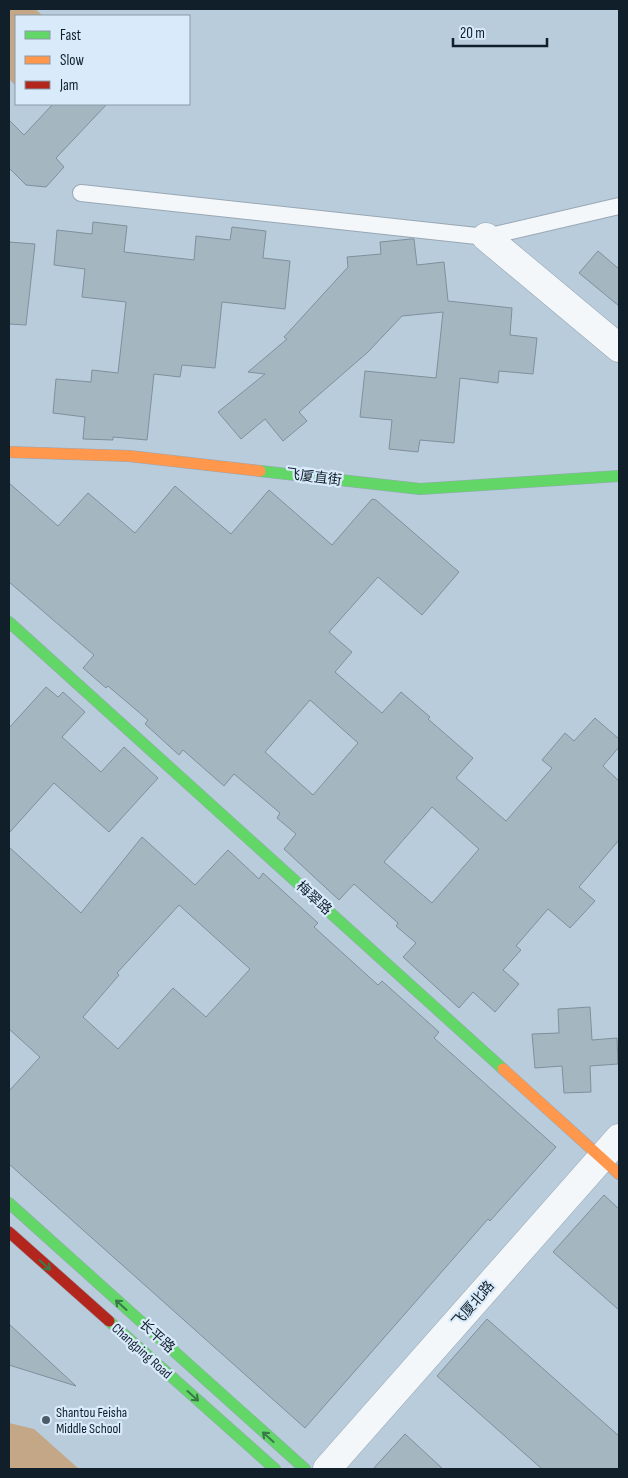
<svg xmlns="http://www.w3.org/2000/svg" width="628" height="1478" font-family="'Sofia Sans Condensed','Noto Sans SC',sans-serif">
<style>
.green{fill:#c3a787}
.building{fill:#a4b7c1;stroke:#7e909b;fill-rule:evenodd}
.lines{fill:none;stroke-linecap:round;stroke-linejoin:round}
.lane-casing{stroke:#98a7b4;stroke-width:18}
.street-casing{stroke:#98a7b4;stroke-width:29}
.fast-casing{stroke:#98a7b4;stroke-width:12}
.slow-casing{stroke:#98a7b4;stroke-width:12}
.jam-casing{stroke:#98a7b4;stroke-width:12}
.lane{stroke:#f4f7fa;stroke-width:16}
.street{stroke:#f4f7fa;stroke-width:28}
.fast{stroke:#63d668;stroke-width:11}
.slow{stroke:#ff974d;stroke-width:11}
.jam{stroke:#b3261e;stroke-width:11}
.oneway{stroke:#3a7a49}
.poi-dot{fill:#4b5c68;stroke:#d9ebfb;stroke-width:2}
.labels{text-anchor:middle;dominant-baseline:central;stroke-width:4.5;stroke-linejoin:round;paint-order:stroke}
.street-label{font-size:14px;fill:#111f2a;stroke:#d9ebfb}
.poi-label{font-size:14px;fill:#111f2a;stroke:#d9ebfb;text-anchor:start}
</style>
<rect width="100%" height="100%" fill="#b8ccdc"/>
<g class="green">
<polygon points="9,9 35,9 43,16 16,16 16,86 9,79"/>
<polygon points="9,1423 34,1429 79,1469 9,1469"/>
</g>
<g class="building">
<polygon points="53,104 107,104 56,158 64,167 46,187 26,185 9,168 9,120 24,135"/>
<polygon points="93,222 127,226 124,252 194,260 196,236 230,240 232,227 266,231 263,258 290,261 285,309 222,302 215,368 182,365 180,377 154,374 147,440 113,437 113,440 83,439 85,417 53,413 56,379 91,382 92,370 118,373 126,302 82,297 85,269 54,265 57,230 92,234"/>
<polygon points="411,239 414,239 417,265 444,262 448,301 512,308 510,335 537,338 533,374 499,371 498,383 460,378 454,443 420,440 418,452 389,449 392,420 360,417 365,371 436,378 443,312 402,316 368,352 299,412 307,421 283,441 265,419 241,439 218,412 265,374 248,372 287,339 284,337 348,267 347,257 381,254 380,242"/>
<polygon points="9,242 35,244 26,325 9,324"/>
<polygon points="598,251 619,269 619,306 579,273"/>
<path d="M9,483L58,526L88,493L135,533L175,486L231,534L269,490L332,545L372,499L376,500L459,572L422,615L378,577L329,632L352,652L335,672L382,713L401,692L430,717L428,719L473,758L456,778L506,821L552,768L542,760L565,733L574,741L595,718L619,739V747L603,766L619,781V840L579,887L595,901L570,928L548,909L516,946L521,950L503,970L519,984L495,1012L473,992L459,1008L403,957L416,943L396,926L398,923L354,884L339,900L284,849L296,834L277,818L280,813L234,774L224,786L183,750L179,755L145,724L148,720L108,686L106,688L83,668L94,655L9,582ZM310,700L358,743L313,795L265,752ZM432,807L479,849L432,903L384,862Z"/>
<polygon points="46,687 58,697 63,692 85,712 62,737 101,772 124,747 158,778 109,832 54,783 9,833 9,728"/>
<path d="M142,837L195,885L228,850L259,879L263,873L318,923L314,927L378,985L382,981L439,1032L434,1038L556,1147L490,1221L488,1219L305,1428L9,1164V1091L40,1057L9,1029V847L81,913ZM179,905L250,969L206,1017L173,988L118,1049L83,1017L119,975L117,973Z"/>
<polygon points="590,1007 592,1040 617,1038 618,1064 590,1066 591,1092 564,1093 562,1066 535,1068 532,1034 559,1033 558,1009"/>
<polygon points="604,1195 619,1209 619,1310 553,1252"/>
<polygon points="487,1319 619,1436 619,1469 542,1469 437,1376"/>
<polygon points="9,1324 76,1386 9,1365"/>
<polygon points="405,1434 443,1469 373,1469"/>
</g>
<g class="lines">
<defs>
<polyline id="lane" points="81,193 486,237 619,206"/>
<g id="street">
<polyline points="486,237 619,348"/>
<polyline points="327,1469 619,1138"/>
</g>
<g id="fast">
<polyline points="260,471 420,489 619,476"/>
<polyline points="9,622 503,1069"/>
<polyline points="9,1203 305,1469"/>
<polyline points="109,1321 275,1469"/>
</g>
<g id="slow">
<polyline points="9,452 129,456 260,471"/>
<polyline points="503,1069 619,1174"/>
</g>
<polyline id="jam" points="9,1232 109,1321"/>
</defs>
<use href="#lane" class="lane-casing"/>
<use href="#street" class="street-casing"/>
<use href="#fast" class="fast-casing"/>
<use href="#slow" class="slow-casing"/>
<use href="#jam" class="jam-casing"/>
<use href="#lane" class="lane"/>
<use href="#street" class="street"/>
<use href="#fast" class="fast"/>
<use href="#slow" class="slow"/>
<use href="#jam" class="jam"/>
</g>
<defs><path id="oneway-shaft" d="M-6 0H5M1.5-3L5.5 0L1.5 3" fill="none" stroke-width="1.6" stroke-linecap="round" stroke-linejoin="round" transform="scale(1.25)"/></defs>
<g class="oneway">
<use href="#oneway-shaft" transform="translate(45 1265) rotate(42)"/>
<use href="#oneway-shaft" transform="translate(121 1305) rotate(-138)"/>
<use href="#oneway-shaft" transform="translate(193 1396) rotate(42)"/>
<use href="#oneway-shaft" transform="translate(268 1437) rotate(-138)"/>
</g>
<circle class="poi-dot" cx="46" cy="1420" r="5"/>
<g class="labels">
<g class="street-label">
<text transform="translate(314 477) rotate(7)">飞厦直街</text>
<text transform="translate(314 898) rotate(42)">梅翠路</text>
<text transform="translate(473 1304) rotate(-49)">飞厦北路</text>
<text transform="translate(157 1336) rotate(42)">长平路</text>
<text transform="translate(142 1351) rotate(42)">Changping Road</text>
</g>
<g class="poi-label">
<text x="56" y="1412">Shantou Feisha<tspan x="56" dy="16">Middle School</tspan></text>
</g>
</g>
<rect width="628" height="1478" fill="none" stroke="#111f2a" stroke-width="20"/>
<rect x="15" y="15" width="175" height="90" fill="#d9ebfb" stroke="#8999a7"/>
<rect x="25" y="31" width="25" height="8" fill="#63d668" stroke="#8999a7"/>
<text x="60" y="40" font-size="15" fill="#111f2a">Fast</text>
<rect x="25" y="56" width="25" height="8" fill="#ff974d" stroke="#8999a7"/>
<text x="60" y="65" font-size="15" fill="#111f2a">Slow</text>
<rect x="25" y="81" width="25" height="8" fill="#b3261e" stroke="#8999a7"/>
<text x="60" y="90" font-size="15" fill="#111f2a">Jam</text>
<path d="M453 38v8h94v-8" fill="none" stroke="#111f2a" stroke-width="2.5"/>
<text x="460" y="38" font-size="15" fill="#111f2a" stroke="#d9ebfb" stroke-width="4" paint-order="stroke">20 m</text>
</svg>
